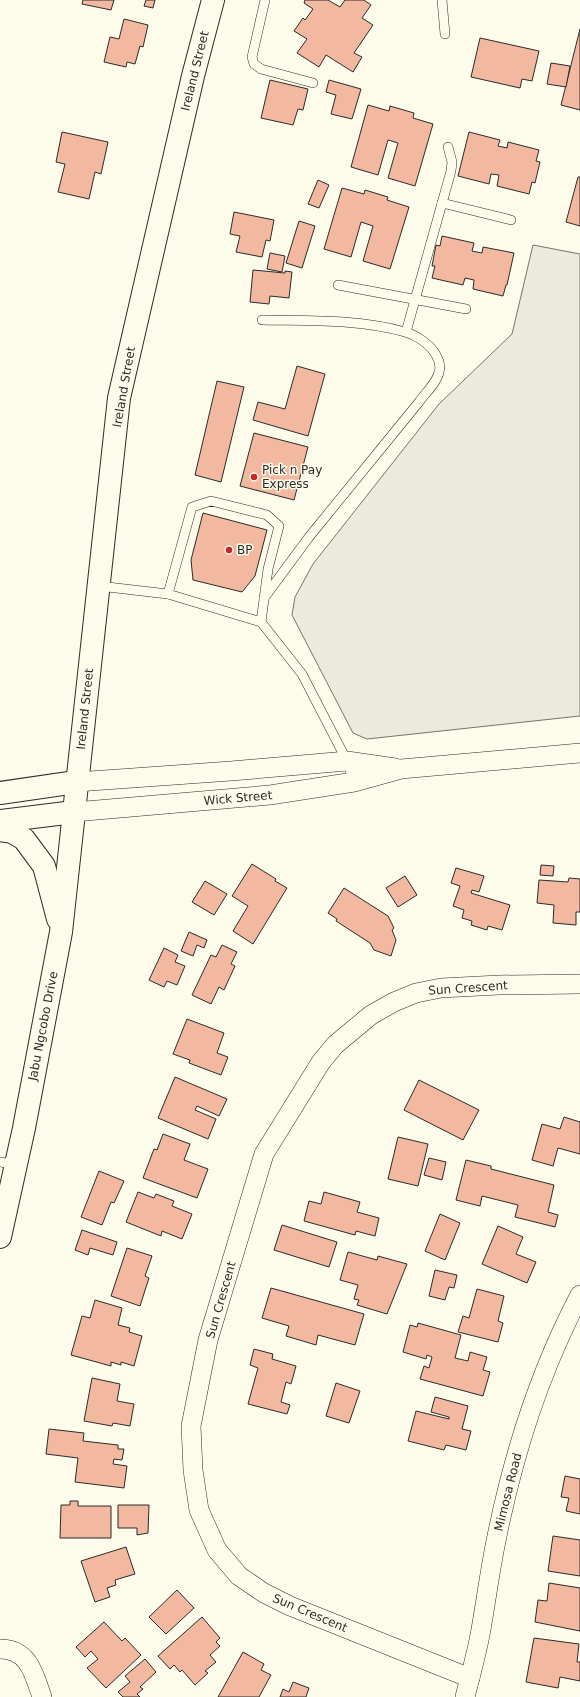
<svg xmlns="http://www.w3.org/2000/svg" width="580" height="1697" font-family="'DejaVu Sans',sans-serif">
<style>
.green{fill:#ecebdb;stroke:#74746e}
.building{fill:#f2b8a0;stroke:#2b2b2b}
.lines{fill:none;stroke-linecap:round;stroke-linejoin:round}
.lane-casing{stroke:#2b2b2b;stroke-width:10}
.street-casing{stroke:#2b2b2b;stroke-width:20}
.secondary-casing{stroke:#2b2b2b;stroke-width:24}
.lane{stroke:#fdfbea;stroke-width:9}
.street{stroke:#fdfbea;stroke-width:19}
.secondary{stroke:#fdfbea;stroke-width:22}
.poi-dot{fill:#c62828;stroke:#fdfbea;stroke-width:1.5}
.labels{text-anchor:middle;dominant-baseline:central;stroke-width:3;stroke-linejoin:round;paint-order:stroke}
.street-label{font-size:12px;fill:#2b2b2b;stroke:#fdfbea}
.poi-label{font-size:12px;fill:#2b2b2b;stroke:#fdfbea;text-anchor:start}
</style>
<rect width="100%" height="100%" fill="#fdfbea"/>
<polygon class="green" points="533,245 580,254 580,716 367,739 353,733 292,615 295,597 313,564 439,404 512,334"/>
<g class="building">
<polygon points="83,0 114,0 111,10 82,4"/>
<polygon points="146,0 155,0 153,8 144,6"/>
<polygon points="305,0 328,0 340,7 345,0 364,0 371,5 362,18 373,25 354,53 362,57 353,72 326,55 319,67 297,53 307,39 294,31 303,18 305,20 313,9 304,3"/>
<polygon points="124,19 148,25 143,47 140,46 135,64 127,62 126,67 104,62 110,37 119,39"/>
<polygon points="580,29 580,110 561,105"/>
<polygon points="480,38 539,51 532,81 522,79 520,88 471,77"/>
<polygon points="551,63 570,66 566,87 547,84"/>
<polygon points="270,80 308,89 303,110 298,109 293,125 261,118"/>
<polygon points="329,80 361,89 352,119 331,114 336,95 326,92"/>
<polygon points="368,105 389,111 390,106 414,113 413,118 433,124 415,186 388,178 398,143 388,140 378,175 351,167"/>
<polygon points="62,132 108,142 101,174 95,172 89,199 58,192 65,164 56,162"/>
<polygon points="469,132 500,140 498,146 507,148 508,142 539,150 536,161 540,162 535,183 532,182 529,194 497,186 499,175 491,174 489,184 458,176"/>
<polygon points="578,177 580,177 580,226 566,222"/>
<polygon points="318,180 329,185 319,208 308,204"/>
<polygon points="342,188 364,194 365,190 388,197 387,200 409,207 390,269 363,261 373,226 361,222 351,257 324,249"/>
<polygon points="234,212 274,220 270,241 266,240 262,257 236,252 240,236 230,234"/>
<polygon points="299,221 315,226 302,268 286,263"/>
<polygon points="442,236 474,243 472,251 482,253 483,247 514,253 507,285 506,285 503,296 473,289 474,280 465,278 463,285 432,278 435,266 432,266 436,245 440,246"/>
<polygon points="270,253 285,256 282,272 267,269"/>
<polygon points="253,270 285,273 285,271 292,272 289,298 270,296 269,304 250,302"/>
<polygon points="297,366 325,374 308,436 253,420 258,402 285,409"/>
<polygon points="217,381 244,387 221,482 195,475"/>
<polygon points="254,433 308,447 294,500 240,486"/>
<polygon points="203,513 267,530 255,576 242,592 193,580 191,560"/>
<polygon points="252,864 276,879 275,881 287,888 253,944 233,931 248,906 232,896"/>
<polygon points="541,865 554,866 553,876 540,875"/>
<polygon points="456,868 484,876 479,892 472,890 471,893 510,905 502,930 488,926 487,930 471,925 472,921 462,918 464,910 453,906 460,886 451,883"/>
<polygon points="405,876 417,895 398,907 386,888"/>
<polygon points="569,878 580,879 580,912 576,912 576,925 553,923 554,905 537,903 539,880 568,882"/>
<polygon points="205,881 227,894 214,915 192,902"/>
<polygon points="344,888 388,916 394,928 392,930 396,940 391,956 374,950 370,943 336,921 337,919 328,913"/>
<polygon points="189,932 207,940 204,948 197,945 193,956 181,951"/>
<polygon points="222,945 237,952 231,964 235,966 224,990 219,987 211,1004 192,995 211,955 216,957"/>
<polygon points="164,948 178,955 175,962 185,966 177,985 167,981 164,987 149,980"/>
<polygon points="187,1019 224,1033 217,1053 228,1057 221,1075 189,1063 190,1060 173,1054"/>
<polygon points="175,1077 227,1099 219,1116 197,1106 195,1110 216,1119 208,1139 158,1118"/>
<polygon points="419,1080 479,1110 463,1140 404,1110"/>
<polygon points="564,1117 580,1122 580,1154 558,1148 553,1166 532,1160 542,1124 560,1129"/>
<polygon points="163,1134 190,1144 184,1160 208,1169 197,1198 143,1178 154,1149 157,1150"/>
<polygon points="398,1137 428,1144 418,1186 388,1179"/>
<polygon points="429,1158 446,1162 442,1180 424,1175"/>
<polygon points="466,1160 491,1166 491,1169 554,1185 548,1212 558,1215 555,1227 515,1217 518,1205 482,1196 480,1206 456,1200"/>
<polygon points="99,1171 124,1181 114,1203 111,1202 102,1225 81,1217"/>
<polygon points="138,1192 154,1198 156,1194 174,1201 172,1206 192,1214 182,1239 162,1231 161,1236 126,1222"/>
<polygon points="324,1192 360,1202 357,1212 379,1218 375,1236 356,1231 355,1235 304,1221 309,1201 321,1204"/>
<polygon points="440,1214 460,1223 445,1260 425,1251"/>
<polygon points="282,1225 337,1242 329,1267 274,1250"/>
<polygon points="498,1226 523,1237 516,1254 536,1262 527,1283 482,1264"/>
<polygon points="82,1230 117,1242 113,1255 90,1248 88,1255 75,1250"/>
<polygon points="127,1248 152,1256 145,1276 149,1278 140,1306 111,1296"/>
<polygon points="348,1252 377,1260 378,1256 407,1264 387,1314 357,1305 359,1300 354,1299 358,1285 340,1280"/>
<polygon points="435,1270 457,1275 454,1288 449,1287 445,1300 429,1296"/>
<polygon points="271,1288 364,1314 355,1345 318,1335 316,1345 286,1336 289,1326 262,1318"/>
<polygon points="477,1289 504,1296 498,1321 503,1323 498,1342 458,1332 463,1316 469,1318"/>
<polygon points="95,1300 122,1308 118,1325 130,1328 129,1332 142,1336 134,1366 121,1362 121,1365 111,1362 111,1366 71,1355 82,1316 90,1318"/>
<polygon points="418,1323 461,1335 455,1358 468,1361 470,1352 487,1357 483,1370 490,1372 483,1396 420,1379 424,1366 429,1368 432,1357 427,1355 426,1359 403,1352 410,1325 417,1327"/>
<polygon points="254,1349 273,1354 272,1359 296,1366 291,1384 286,1382 281,1402 290,1405 287,1414 248,1404 258,1368 250,1365"/>
<polygon points="92,1378 120,1384 117,1401 134,1404 130,1426 113,1423 112,1426 84,1421"/>
<polygon points="336,1383 360,1391 349,1423 326,1416"/>
<polygon points="435,1397 468,1406 462,1429 471,1431 466,1450 446,1445 444,1450 408,1441 416,1411 449,1419 449,1417 431,1412"/>
<polygon points="49,1429 84,1433 83,1441 118,1445 118,1449 124,1449 122,1460 114,1459 113,1464 127,1466 124,1488 75,1482 78,1458 46,1454"/>
<polygon points="565,1476 580,1479 580,1514 566,1511 569,1498 561,1497"/>
<polygon points="70,1501 78,1501 78,1506 111,1506 111,1538 60,1538 61,1505 70,1505"/>
<polygon points="118,1505 149,1505 148,1533 137,1535 137,1528 118,1528"/>
<polygon points="553,1536 580,1540 580,1576 548,1571"/>
<polygon points="126,1547 135,1574 115,1580 116,1585 107,1588 110,1597 95,1602 81,1561"/>
<polygon points="549,1583 580,1588 580,1631 535,1622 538,1600 547,1601"/>
<polygon points="177,1590 194,1608 166,1634 149,1617"/>
<polygon points="202,1617 220,1638 216,1642 220,1646 210,1655 216,1662 205,1671 208,1673 195,1685 182,1670 180,1672 174,1665 170,1669 158,1656"/>
<polygon points="104,1622 122,1641 125,1638 141,1655 106,1688 87,1668 98,1659 91,1651 85,1657 76,1647"/>
<polygon points="534,1638 579,1644 577,1662 580,1662 580,1681 560,1677 558,1688 526,1682"/>
<polygon points="243,1652 264,1664 261,1670 271,1675 259,1697 218,1697"/>
<polygon points="145,1659 156,1672 140,1687 143,1689 137,1694 140,1697 123,1697 118,1692 130,1682 125,1676"/>
<polygon points="293,1682 309,1688 306,1697 280,1697 283,1689 289,1692"/>
</g>
<g class="lines">
<defs>
<g id="lane">
<polyline points="265,0 252,57 254,64 261,69 313,83"/>
<polyline points="442,0 445,34"/>
<polyline points="442,203 511,220"/>
<polyline points="338,285 466,309"/>
<path d="M262,320C309,321 359,319 405,332C416,335 430,344 436,355C439,360 441,366 439,372C437,383 425,393 419,402L309,537L264,598"/>
<polyline points="406,332 451,171 452,162 448,147"/>
<polyline points="99,586 168,594 261,622 302,674 347,761 354,782"/>
<polyline points="168,594 192,507 211,501 267,515 279,526 268,569 261,622"/>
<polyline points="0,1162 16,1165"/>
</g>
<g id="street">
<polyline points="76,782 231,771 347,761 395,768"/>
<polyline points="74,812 270,795 354,782 401,769 580,753"/>
<path d="M0,1649C29,1649 34,1674 42,1697"/>
<polyline points="470,1678 290,1606 264,1593 239,1576 217,1550 199,1510 193,1470 191,1426 208,1340 264,1154 321,1062 335,1045 371,1015 394,1002 416,993 441,988 499,985 580,984"/>
<path d="M465,1697C470,1677 476,1656 480,1635C486,1602 490,1569 497,1536C514,1452 540,1371 580,1295"/>
</g>
<g id="secondary">
<polyline points="0,793 76,782"/>
<polyline points="0,821 74,812"/>
<polyline points="0,830 12,832 24,839 44,866 58,919"/>
<polyline points="0,1237 24,1128 61,932 119,398 193,76 213,0"/>
</g>
</defs>
<use href="#lane" class="lane-casing"/>
<use href="#street" class="street-casing"/>
<use href="#secondary" class="secondary-casing"/>
<use href="#lane" class="lane"/>
<use href="#street" class="street"/>
<use href="#secondary" class="secondary"/>
</g>
<g class="poi-dot">
<circle cx="254" cy="477" r="4"/>
<circle cx="229" cy="550" r="4"/>
</g>
<g class="labels">
<g class="street-label">
<text transform="translate(195 71) rotate(-76)">Ireland Street</text>
<text transform="translate(124 387) rotate(-80)">Ireland Street</text>
<text transform="translate(85 709) rotate(-84)">Ireland Street</text>
<text transform="translate(238 798) rotate(-5)">Wick Street</text>
<text transform="translate(468 988) rotate(-4)">Sun Crescent</text>
<text transform="translate(43 1026) rotate(-79)">Jabu Ngcobo Drive</text>
<text transform="translate(221 1300) rotate(-74)">Sun Crescent</text>
<text transform="translate(508 1492) rotate(-76)">Mimosa Road</text>
<text transform="translate(310 1613) rotate(23)">Sun Crescent</text>
</g>
<g class="poi-label">
<text x="262" y="470">Pick n Pay<tspan x="262" dy="14">Express</tspan></text>
<text x="237" y="550">BP</text>
</g>
</g>
</svg>
